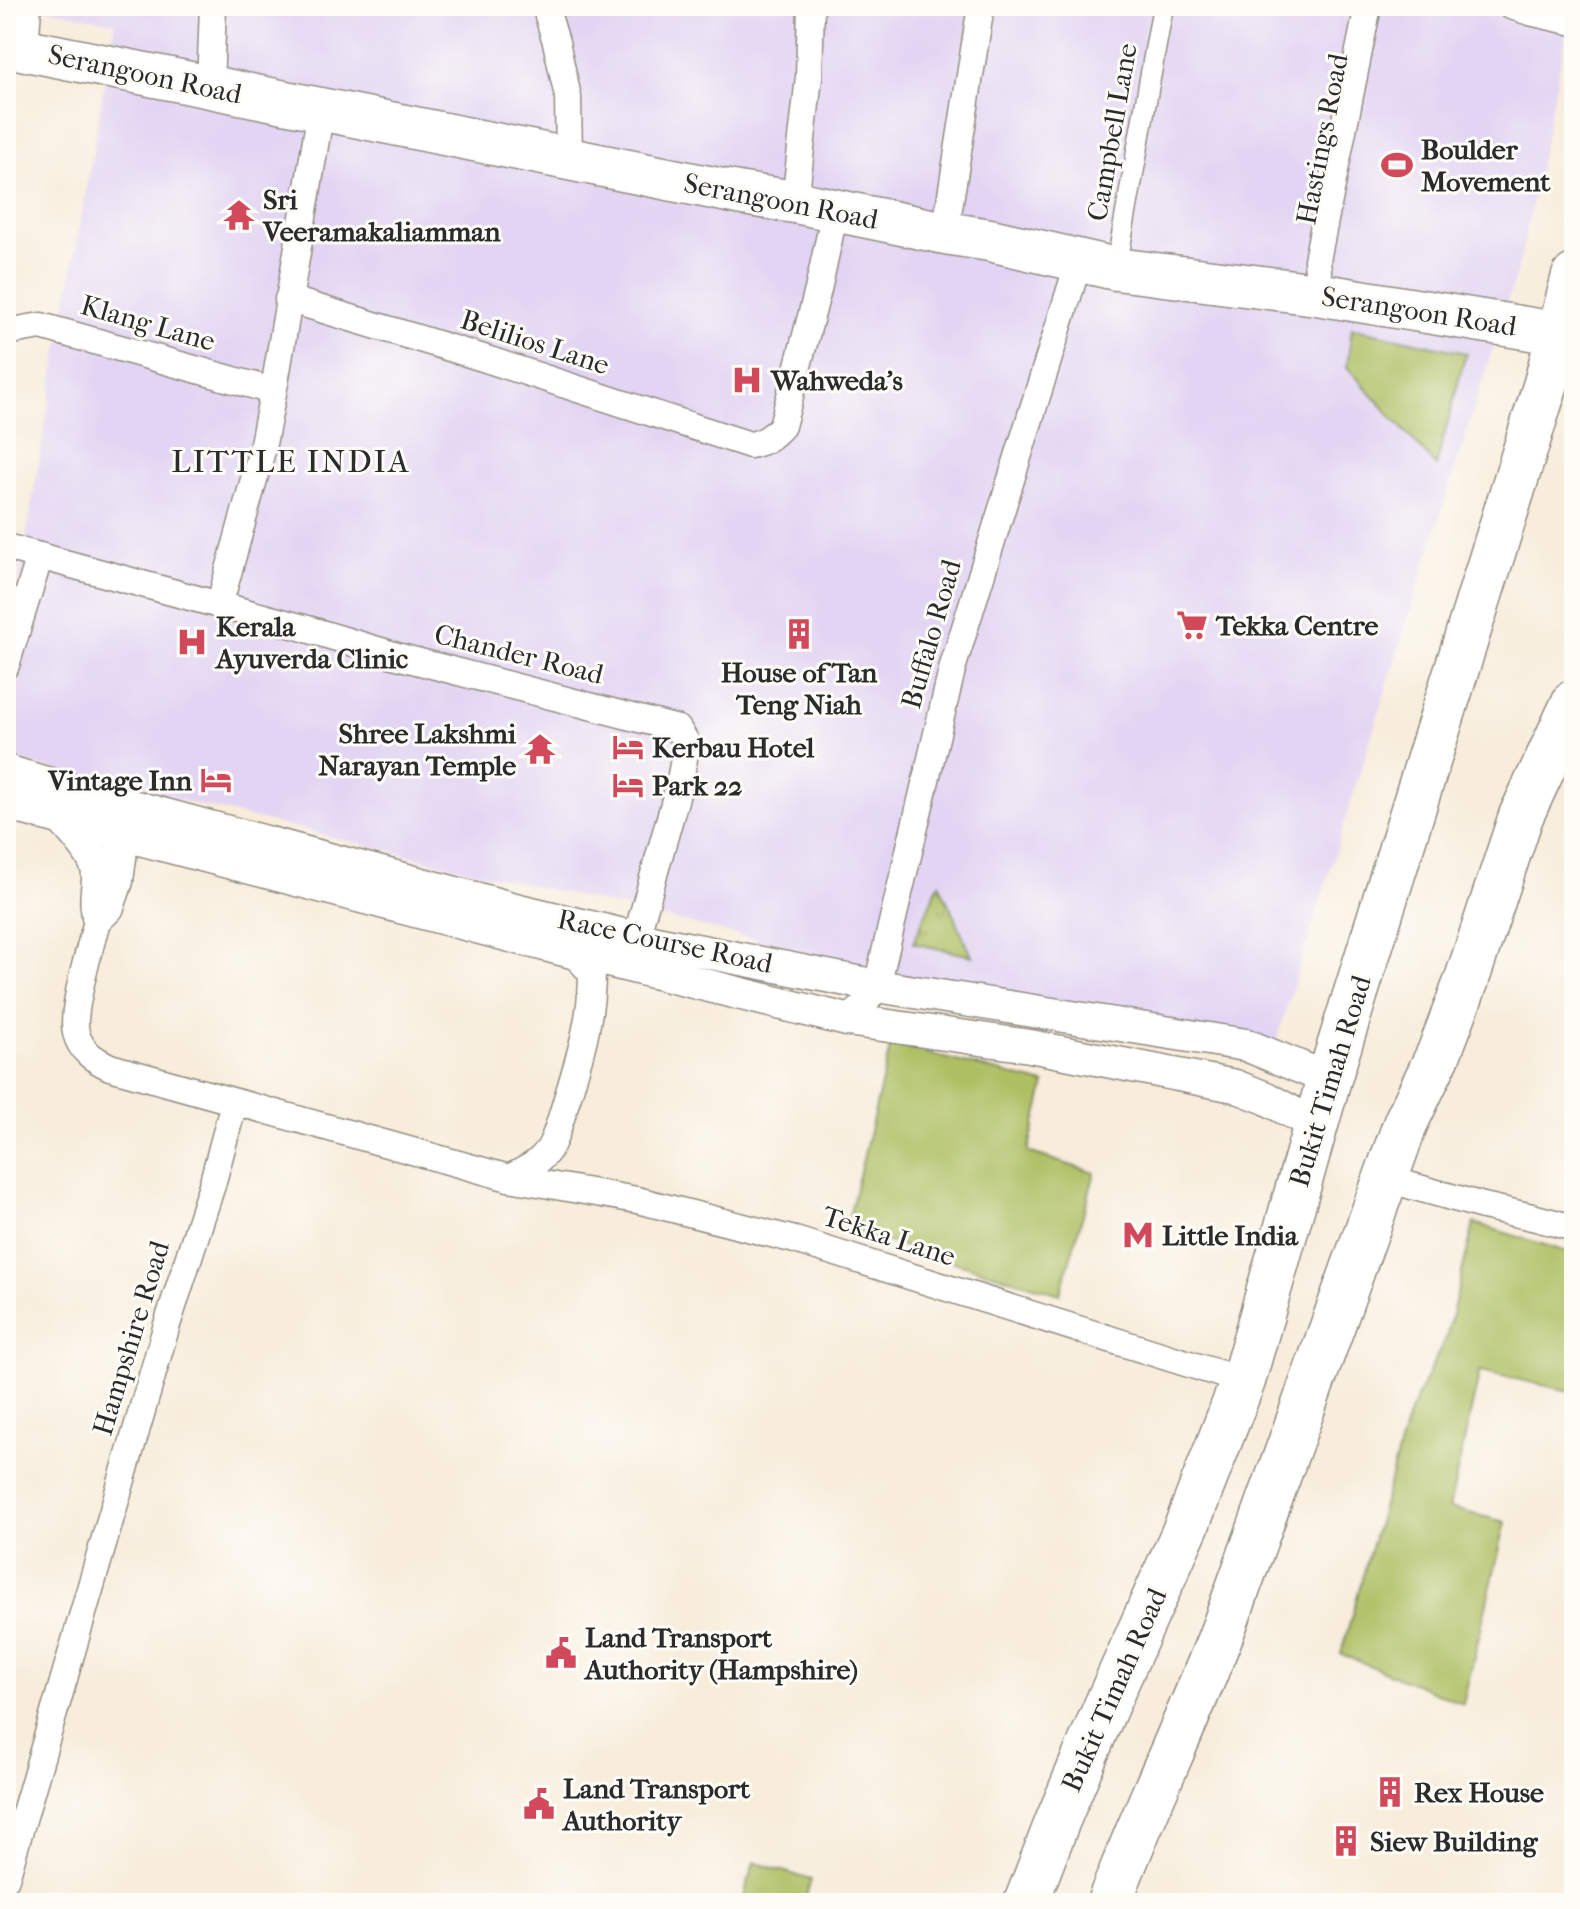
<svg xmlns="http://www.w3.org/2000/svg" width="1580" height="1909" font-family="'IM FELL French Canon',serif">
<style>
.built{fill:#e2d4f3}
.green{fill:#aebf63;stroke:#6c7547;stroke-width:2}
.park{fill:url(#park-tufts);stroke:#6c7547;stroke-width:2}
.lines{fill:none;stroke-linecap:round;stroke-linejoin:round}
.pedestrian-casing{stroke:#928c82;stroke-width:23}
.minor-casing{stroke:#928c82;stroke-width:29}
.tertiary-casing{stroke:#928c82;stroke-width:35}
.primary-casing{stroke:#928c82;stroke-width:45}
.trunk-casing{stroke:#928c82;stroke-width:47}
.pedestrian{stroke:#fff;stroke-width:20}
.minor{stroke:#fff;stroke-width:26}
.tertiary{stroke:#fff;stroke-width:32}
.primary{stroke:#fff;stroke-width:42}
.trunk{stroke:#fff;stroke-width:44}
.labels{text-anchor:middle;dominant-baseline:central;stroke-width:6;stroke-linejoin:round;paint-order:stroke}
.street-label{font-size:28px;fill:#2b2b2b;stroke:#fdfcf7}
.poi-label{font-size:28px;font-weight:bold;fill:#2b2b2b;stroke:#fdfcf7;text-anchor:start}
.quarter-label{font-size:32px;letter-spacing:2px;fill:#2b2b2b;stroke:#fdfcf7}
</style>
<defs>
<pattern id="park-tufts" width="24" height="20" patternUnits="userSpaceOnUse" patternTransform="scale(2)"><rect width="24" height="20" fill="#aebf63"/><path d="M3 7l-1-3M5 7V3M7 7l1-3M15 17l-1-3M17 17v-4M19 17l1-3" fill="none" stroke="#8e9b52"/></pattern>
</defs>
<rect width="100%" height="100%" fill="#fdfcf7"/>
<filter id="ink" filterUnits="userSpaceOnUse"><feTurbulence type="fractalNoise" baseFrequency=".0125" numOctaves="2"/><feDisplacementMap in="SourceGraphic" scale="16" xChannelSelector="R" yChannelSelector="G"/><feConvolveMatrix kernelMatrix="1 2 1 2 8 2 1 2 1" color-interpolation-filters="sRGB"/></filter>
<filter id="wash" filterUnits="userSpaceOnUse"><feTurbulence type="fractalNoise" baseFrequency=".006" numOctaves="4" result="noise"/><feDisplacementMap in="SourceGraphic" scale="32" xChannelSelector="R" yChannelSelector="G"/><feGaussianBlur stdDeviation="1.8" result="paint"/><feColorMatrix in="noise" values="0 0 0 0 0 0 0 0 0 0 0 0 0 0 0 0 0 1.4 0 .05"/><feComposite in="paint" operator="in"/></filter>
<g filter="url(#wash)">
<rect width="100%" height="100%" fill="#f8ecda"/>
<polygon class="built" points="34,6 1572,6 1520,261 1269,1064 6,758 6,653 115,23"/>
<g class="green">
<polygon points="1352,328 1466,353 1436,466 1347,367"/>
<polygon points="891,1044 1045,1084 1028,1152 1095,1173 1060,1294 846,1229"/>
<polygon points="1474,1223 1574,1254 1574,1392 1480,1371 1449,1508 1506,1522 1463,1704 1341,1654 1408,1416 1447,1335"/>
<polygon points="754,1862 811,1880 804,1903 742,1903"/>
</g>
<polygon class="park" points="939,883 972,956 913,943"/>
</g>
<g filter="url(#ink)">
<g class="lines">
<defs>
<polyline id="pedestrian" points="1116,269 1163,6"/>
<g id="minor">
<polyline points="545,6 556,42 568,97 569,159"/>
<polyline points="1511,6 1530,12 1574,22"/>
<polyline points="25,50 28,6"/>
<polyline points="210,87 213,6"/>
<polyline points="795,202 809,77 811,6"/>
<polyline points="945,233 981,6"/>
<polyline points="1317,294 1319,283 1317,260 1368,6"/>
<path d="M288,299L483,358L750,445C765,442 772,437 782,426L818,290L835,211"/>
<polyline points="6,332 41,326 273,391"/>
<polyline points="6,547 304,628 397,656 678,729 686,742 686,748 679,786 636,938"/>
<polyline points="219,606 261,454 275,383 321,110"/>
<polyline points="6,665 40,556"/>
<path d="M98,917C92,942 70,1011 76,1033C81,1052 95,1060 110,1067L509,1178L637,1200L795,1240L1243,1381"/>
<polyline points="847,1020 862,1008 877,986 953,666 1079,261"/>
<path d="M509,1178C524,1170 539,1164 549,1149C557,1136 561,1117 566,1102C579,1059 592,1019 592,973L572,952"/>
<polyline points="1387,1179 1483,1206 1532,1217 1574,1228"/>
<polyline points="6,1878 166,1328 212,1185 234,1103"/>
</g>
<g id="tertiary">
<polyline points="6,771 46,783 511,908 636,938 877,986 1246,1045 1329,1079"/>
<polyline points="6,804 572,952 847,1020 1030,1046 1235,1086 1266,1098 1315,1125"/>
<path d="M60,817C73,831 98,856 98,876C98,888 95,897 97,909"/>
<polyline points="98,917 108,907 117,881 123,834 114,816"/>
</g>
<polyline id="primary" points="6,46 743,194 795,202 945,233 990,240 1116,269 1317,294 1574,336"/>
<g id="trunk">
<polyline points="1026,1903 1058,1820 1106,1706 1187,1525 1243,1381 1329,1079 1546,383 1574,276"/>
<path d="M1109,1903C1144,1810 1188,1721 1224,1627L1406,1122L1439,1053L1466,982L1521,816L1574,702"/>
</g>
</defs>
<use href="#pedestrian" class="pedestrian-casing"/>
<use href="#minor" class="minor-casing"/>
<use href="#tertiary" class="tertiary-casing"/>
<use href="#primary" class="primary-casing"/>
<use href="#trunk" class="trunk-casing"/>
<use href="#pedestrian" class="pedestrian"/>
<use href="#minor" class="minor"/>
<use href="#tertiary" class="tertiary"/>
<use href="#primary" class="primary"/>
<use href="#trunk" class="trunk"/>
</g>
</g>
<defs>
<symbol id="stadium-bare" viewBox="-9 -9 18 18"><path d="M0-5a6.5 5 0 1 0 0 10a6.5 5 0 1 0 0-10ZM-3.5-1.8h7v3.6h-7Z" fill="#d1495b" stroke="#fdfcf7" stroke-width="2.5" paint-order="stroke"/></symbol>
<symbol id="temple-bare" viewBox="-9 -9 18 18"><path d="M0-6L5-2H3V0L6.5 2.5H4V6H1.5V3h-3V6H-4V2.5H-6.5L-3 0V-2H-5Z" fill="#d1495b" stroke="#fdfcf7" stroke-width="2.5" paint-order="stroke"/></symbol>
<symbol id="hospital-bare" viewBox="-9 -9 18 18"><path d="M-5-5h3v3.5h4V-5h3V5h-3V1.5h-4V5h-3Z" fill="#d1495b" stroke="#fdfcf7" stroke-width="2.5" paint-order="stroke"/></symbol>
<symbol id="supermarket-bare" viewBox="-9 -9 18 18"><path d="M-6-5.5h2.5l.6 2H6L4.5 2H-2.5L-4.4-4H-6ZM-1.5 3.2a1.3 1.3 0 1 0 .1 0ZM3 3.2a1.3 1.3 0 1 0 .1 0Z" fill="#d1495b" stroke="#fdfcf7" stroke-width="2.5" paint-order="stroke"/></symbol>
<symbol id="building-bare" viewBox="-9 -9 18 18"><path d="M-4-6H4V6H1V3H-1V6H-4ZM-2.5-4.3h1.7v1.8h-1.7ZM.8-4.3h1.7v1.8H.8ZM-2.5-1h1.7V.8h-1.7ZM.8-1h1.7V.8H.8Z" fill="#d1495b" stroke="#fdfcf7" stroke-width="2.5" paint-order="stroke"/></symbol>
<symbol id="hotel-bare" viewBox="-9 -9 18 18"><path d="M-6-4.5h1.5V1H6V5H4.5V3h-9V5H-6ZM-4 0a1.8 1.8 0 1 1 3.6 0ZM.5 0V-2.5h3Q6-2.5 6 0Z" fill="#d1495b" stroke="#fdfcf7" stroke-width="2.5" paint-order="stroke"/></symbol>
<symbol id="metro-bare" viewBox="-9 -9 18 18"><path d="M-5.5 5V-5H-3L0 0L3-5H5.5V5H3V-.5L0 4L-3-.5V5Z" fill="#d1495b" stroke="#fdfcf7" stroke-width="2.5" paint-order="stroke"/></symbol>
<symbol id="civic-bare" viewBox="-9 -9 18 18"><path d="M-.6-6.5H3V-4.5H.6V-3L4-1V1h2V6H-6V1h2V-1L-.6-3ZM-1.2 2.5V6h2.4V2.5Z" fill="#d1495b" stroke="#fdfcf7" stroke-width="2.5" paint-order="stroke"/></symbol>
</defs>
<g fill-rule="evenodd">
<use href="#stadium-bare" x="1375" y="143" width="44" height="44"/>
<use href="#temple-bare" x="217" y="193" width="44" height="44"/>
<use href="#hospital-bare" x="725" y="358" width="44" height="44"/>
<use href="#supermarket-bare" x="1170" y="603" width="44" height="44"/>
<use href="#building-bare" x="777" y="612" width="44" height="44"/>
<use href="#hospital-bare" x="170" y="620" width="44" height="44"/>
<use href="#hotel-bare" x="606" y="725" width="44" height="44"/>
<use href="#temple-bare" x="518" y="727" width="44" height="44"/>
<use href="#hotel-bare" x="194" y="758" width="44" height="44"/>
<use href="#hotel-bare" x="606" y="763" width="44" height="44"/>
<use href="#metro-bare" x="1116" y="1213" width="44" height="44"/>
<use href="#civic-bare" x="539" y="1631" width="44" height="44"/>
<use href="#building-bare" x="1368" y="1770" width="44" height="44"/>
<use href="#civic-bare" x="517" y="1782" width="44" height="44"/>
<use href="#building-bare" x="1324" y="1819" width="44" height="44"/>
</g>
<g class="labels">
<g class="street-label">
<text transform="translate(145 74) rotate(12)">Serangoon Road</text>
<text transform="translate(1112 132) rotate(-80)">Campbell Lane</text>
<text transform="translate(1322 139) rotate(-79)">Hastings Road</text>
<text transform="translate(781 201) rotate(11)">Serangoon Road</text>
<text transform="translate(1419 311) rotate(9)">Serangoon Road</text>
<text transform="translate(148 323) rotate(16)">Klang Lane</text>
<text transform="translate(535 342) rotate(18)">Belilios Lane</text>
<text transform="translate(931 634) rotate(-74)">Buffalo Road</text>
<text transform="translate(519 654) rotate(14)">Chander Road</text>
<text transform="translate(665 941) rotate(12)">Race Course Road</text>
<text transform="translate(1330 1081) rotate(-73)">Bukit Timah Road</text>
<text transform="translate(889 1236) rotate(18)">Tekka Lane</text>
<text transform="translate(131 1338) rotate(-73)">Hampshire Road</text>
<text transform="translate(1114 1690) rotate(-66)">Bukit Timah Road</text>
</g>
<g class="poi-label">
<text x="1421" y="149">Boulder<tspan x="1421" dy="32">Movement</tspan></text>
<text x="263" y="199">Sri<tspan x="263" dy="32">Veeramakaliamman</tspan></text>
<text x="771" y="380">Wahweda's</text>
<text x="1216" y="625">Tekka Centre</text>
<text x="216" y="626">Kerala<tspan x="216" dy="32">Ayuverda Clinic</tspan></text>
<text x="799" y="672" text-anchor="middle">House of Tan<tspan x="799" dy="32">Teng Niah</tspan></text>
<text x="516" y="733" text-anchor="end">Shree Lakshmi<tspan x="516" dy="32">Narayan Temple</tspan></text>
<text x="652" y="747">Kerbau Hotel</text>
<text x="192" y="780" text-anchor="end">Vintage Inn</text>
<text x="652" y="785">Park 22</text>
<text x="1162" y="1235">Little India</text>
<text x="585" y="1637">Land Transport<tspan x="585" dy="32">Authority (Hampshire)</tspan></text>
<text x="563" y="1788">Land Transport<tspan x="563" dy="32">Authority</tspan></text>
<text x="1414" y="1792">Rex House</text>
<text x="1370" y="1841">Siew Building</text>
</g>
<g class="quarter-label">
<text x="291" y="461">LITTLE INDIA</text>
</g>
</g>
<rect width="1580" height="1909" fill="none" stroke="#fdfcf7" stroke-width="32"/>
</svg>
